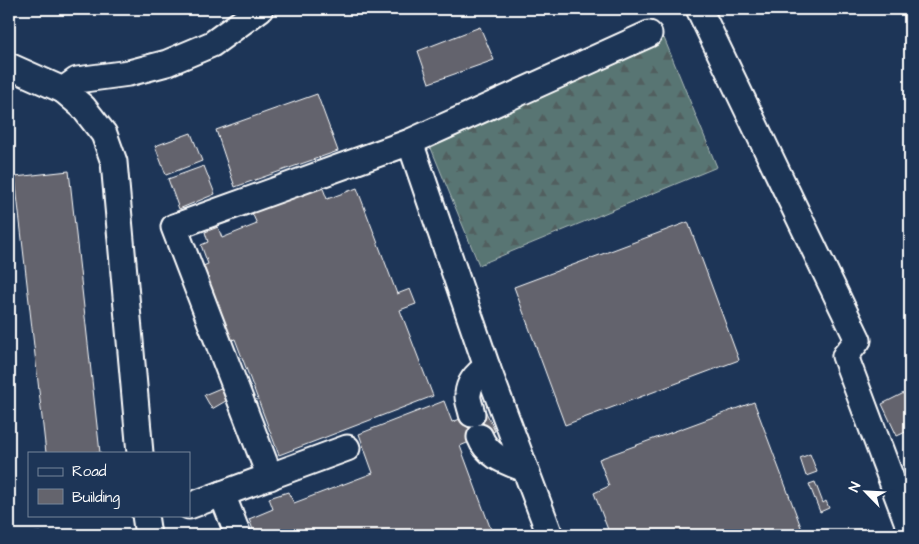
<svg xmlns="http://www.w3.org/2000/svg" width="919" height="544" font-family="'Architects Daughter',sans-serif">
<style>
.forest{fill:url(#forest-firs);stroke:#acbab9}
.building{fill:#64646d;stroke:#fff}
.lines{fill:none;stroke-linecap:round;stroke-linejoin:round}
.minor-casing{stroke:#fff;stroke-width:29}
.minor{stroke:#1d3557;stroke-width:25}
</style>
<defs>
<pattern id="forest-firs" width="22" height="20" patternUnits="userSpaceOnUse" patternTransform="scale(1.25)"><rect width="22" height="20" fill="#587573"/><path d="M5 1l3.5 6h-7zM16 11l3.5 6h-7z" fill="#515e5e"/></pattern>
</defs>
<rect width="100%" height="100%" fill="#1d3557"/>
<filter id="ink" filterUnits="userSpaceOnUse"><feTurbulence type="fractalNoise" baseFrequency=".02" numOctaves="2"/><feDisplacementMap in="SourceGraphic" scale="10" xChannelSelector="R" yChannelSelector="G"/><feConvolveMatrix kernelMatrix="1 2 1 2 8 2 1 2 1" color-interpolation-filters="sRGB"/></filter>
<g filter="url(#ink)">
<polygon class="forest" points="664,38 717,167 479,265 426,136"/>
<g class="building">
<polygon points="480,27 494,60 429,83 418,51"/>
<polygon points="317,94 338,151 235,187 216,130"/>
<polygon points="191,133 202,161 166,175 155,146"/>
<polygon points="204,166 215,194 179,209 168,179"/>
<polygon points="69,171 100,453 46,453 15,177"/>
<polygon points="322,186 327,199 357,188 397,294 410,289 416,304 400,310 433,396 279,455 235,339 226,342 203,281 208,279 203,266 208,264 201,245 208,242 205,232 218,227 222,238 257,224 252,213"/>
<polygon points="688,222 739,360 565,425 514,287"/>
<polygon points="223,387 229,399 212,409 204,395"/>
<polygon points="910,390 910,430 897,436 882,404"/>
<polygon points="444,401 452,422 485,410 495,431 460,446 493,535 255,535 249,519 273,509 269,498 288,492 294,503 373,473 359,434"/>
<polygon points="754,402 804,535 610,535 594,493 609,486 599,459"/>
<polygon points="810,454 817,472 806,476 800,458"/>
<polygon points="815,482 823,503 826,501 829,508 820,512 809,484"/>
<polygon points="223,530 225,535 210,535"/>
<polygon points="40,533 40,535 14,535"/>
</g>
<g class="lines">
<defs>
<g id="minor">
<polyline points="699,9 858,340 845,356 910,529"/>
<polyline points="9,66 63,90 77,80 129,73 167,63 212,44 260,9"/>
<polyline points="63,90 83,107 104,134 114,162 140,453"/>
<polyline points="410,142 487,367 550,535"/>
<path d="M472,414C471,408 467,400 468,394C469,382 478,373 487,367"/>
<path d="M480,437C487,456 507,462 525,469"/>
<polyline points="270,477 174,227 410,142 649,34"/>
<polyline points="222,494 238,535"/>
<polyline points="189,506 347,448"/>
<polyline points="145,515 148,535"/>
</g>
</defs>
<use href="#minor" class="minor-casing"/>
<use href="#minor" class="minor"/>
</g>
</g>
<rect width="919" height="544" fill="none" stroke="#1d3557" stroke-width="30"/>
<rect x="15" y="15" width="889" height="514" fill="none" stroke="#fff" stroke-width="2" filter="url(#ink)"/>
<rect x="28" y="452" width="162" height="65" fill="#1d3557" stroke="#77869a"/>
<rect x="38" y="468" width="25" height="8" fill="#1d3557" stroke="#77869a"/>
<text x="72" y="476" font-size="15" fill="#ffffff">Road</text>
<rect x="38" y="489" width="25" height="15" fill="#64646d" stroke="#77869a"/>
<text x="72" y="502" font-size="15" fill="#ffffff">Building</text>
<g transform="translate(866 492) rotate(294)" stroke="#1d3557" stroke-width="4" paint-order="stroke">
<path d="M0-4L9 19L0 12L-9 19Z" fill="#ffffff"/>
<text y="-8" font-size="14" font-weight="bold" text-anchor="middle" fill="#ffffff">N</text>
</g>
</svg>
